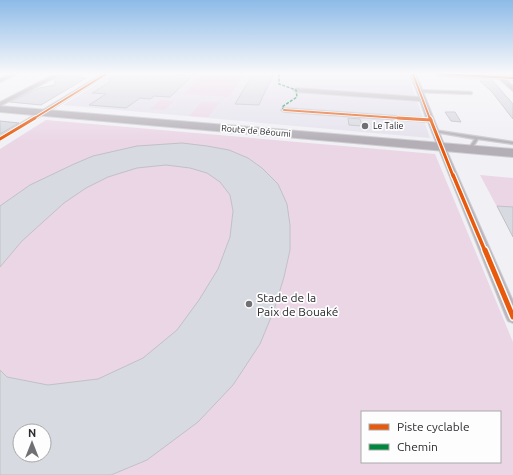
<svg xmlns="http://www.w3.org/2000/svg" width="513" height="475" font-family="Ubuntu,sans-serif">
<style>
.built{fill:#e5e2ed}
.green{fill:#ebd6e6;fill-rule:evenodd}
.building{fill:#d8dae2;stroke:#c1c1c5;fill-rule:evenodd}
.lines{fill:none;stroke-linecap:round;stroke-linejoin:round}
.lane-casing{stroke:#cecdd0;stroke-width:2.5}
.street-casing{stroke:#cecdd0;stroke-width:2}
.primary-casing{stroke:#cecdd0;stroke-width:2}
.lane{fill:#bbb5be;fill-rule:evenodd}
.street{fill:#bbb5be;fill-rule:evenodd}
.primary{fill:#b4afb7;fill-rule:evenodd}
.quiet{stroke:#00873e;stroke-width:1.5;stroke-dasharray:3 1.5;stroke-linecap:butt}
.cycleway-far3-casing{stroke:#fdfdfe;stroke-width:3.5}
.cycleway-far2-casing{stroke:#fdfdfe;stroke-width:5}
.cycleway-far1-casing{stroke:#fdfdfe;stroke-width:6}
.cycleway-casing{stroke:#fdfdfe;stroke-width:8}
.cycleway-far3{stroke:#e8590c;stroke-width:2}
.cycleway-far2{stroke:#e8590c;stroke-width:3}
.cycleway-far1{stroke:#e8590c;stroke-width:3.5}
.cycleway{stroke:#e8590c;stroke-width:5}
.poi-dot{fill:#706f73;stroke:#fdfdfe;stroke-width:1.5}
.labels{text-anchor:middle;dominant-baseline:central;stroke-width:3.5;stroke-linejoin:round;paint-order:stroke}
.far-poi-label{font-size:9px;fill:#2b2a2d;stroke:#fdfdfe;text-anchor:start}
.far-street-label{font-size:9px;fill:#2b2a2d;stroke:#fdfdfe}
.near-poi-label{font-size:12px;fill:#2b2a2d;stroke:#fdfdfe;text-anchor:start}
</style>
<rect width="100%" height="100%" fill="#f1f0f5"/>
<polygon class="built" points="113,74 408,74 430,138 63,105"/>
<g class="green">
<polygon points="203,74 244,74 229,97 184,94"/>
<polygon points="160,100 174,101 165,110 150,109"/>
<polygon points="202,101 220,102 208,117 189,116"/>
<path d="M46,120L435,154L513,342V475H0V149ZM362,412H500V462H362ZM20,431H44V455H20Z"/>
<polygon points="480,175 513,178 513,237"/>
</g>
<g class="building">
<polygon points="65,74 82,74 77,77 86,78 41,105 10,102 39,88 55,85 55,79"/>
<polygon points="110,74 180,74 178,75 192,76 170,97 154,96 150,99 140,98 126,108 89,105 106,94 92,93 110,82"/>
<polygon points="253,74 274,74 270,83 269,83 259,105 235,104"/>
<polygon points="480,81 493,81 513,104 513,119 492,92"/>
<polygon points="445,112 455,112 461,122 451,121"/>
<polygon points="348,118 360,119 362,126 349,125"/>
<polygon points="0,121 19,123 0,134"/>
<path d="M182,143L207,146L229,150L248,158L262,168L278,184L287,204L290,225V250L284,277L274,310L260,344L233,385L198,422L147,460L111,475H0V370L7,377L48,385L98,379L143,358L177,330L199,300L218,269L230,237L233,211L230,195L220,182L207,173L190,168L166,165L137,168L108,177L86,188L64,203L22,241L0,267V206L30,185L74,164L93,156L137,146ZM20,431H44V455H20Z"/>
<polygon points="497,206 513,207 513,237"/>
</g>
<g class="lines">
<defs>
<g id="lane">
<polygon points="419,90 471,92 472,93 471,94 418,92 418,91"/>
<polygon points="434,130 513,142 513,144 478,139 471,150 470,150 468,149 475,139 435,132 434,132"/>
</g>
<g id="street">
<polygon points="10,74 18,74 0,82 0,78"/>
<polygon points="55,74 62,74 0,106 0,102"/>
<polygon points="102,74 109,74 0,141 0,136"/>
<polygon points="410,74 416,74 445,147 513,301 513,323 508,321 506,317 428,122 284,112 281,110 284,108 426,118 420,101 296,92 293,90 296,88 419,97"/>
<polygon points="435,74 513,76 513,80 506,79 513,86 513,91 499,79 438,76"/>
</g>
<polygon id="primary" points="0,106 513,149 513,157 0,112"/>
</defs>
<use href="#lane" class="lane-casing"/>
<use href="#street" class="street-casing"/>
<use href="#primary" class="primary-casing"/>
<use href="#lane" class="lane"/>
<use href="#street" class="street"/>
<use href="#primary" class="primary"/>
<polyline class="quiet" points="279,74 279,84 296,90 297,97 282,107 284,110"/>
<defs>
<g id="cycleway-far3">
<polyline points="413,74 430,119"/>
<polyline points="438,74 513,78"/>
<polyline points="284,110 413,119"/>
<polyline points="33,119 106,74"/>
</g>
<g id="cycleway-far2">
<polyline points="398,118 431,120"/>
<polyline points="430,118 453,176"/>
<polyline points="0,139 35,118"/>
</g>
<polyline id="cycleway-far1" points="453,175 485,251"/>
<polyline id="cycleway" points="485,250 513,317"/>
</defs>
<use href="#cycleway-far3" class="cycleway-far3-casing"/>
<use href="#cycleway-far2" class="cycleway-far2-casing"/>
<use href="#cycleway-far1" class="cycleway-far1-casing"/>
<use href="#cycleway" class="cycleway-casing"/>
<use href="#cycleway-far3" class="cycleway-far3"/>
<use href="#cycleway-far2" class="cycleway-far2"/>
<use href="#cycleway-far1" class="cycleway-far1"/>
<use href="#cycleway" class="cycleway"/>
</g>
<linearGradient id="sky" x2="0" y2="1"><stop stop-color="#8dbbe8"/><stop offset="0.52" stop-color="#f9f8fa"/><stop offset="1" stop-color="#f9f8fa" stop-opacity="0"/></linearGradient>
<rect width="513" height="141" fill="url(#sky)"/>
<g class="poi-dot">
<circle cx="365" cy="126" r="4"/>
<circle cx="249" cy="304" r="4"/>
</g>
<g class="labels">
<g class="far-poi-label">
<text x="373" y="126">Le Talie</text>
</g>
<g class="far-street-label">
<text transform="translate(256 131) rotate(5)">Route de Béoumi</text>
</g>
<g class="near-poi-label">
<text x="257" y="297">Stade de la<tspan x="257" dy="14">Paix de Bouaké</tspan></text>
</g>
</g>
<rect x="361" y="411" width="140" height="52" fill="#fdfdfe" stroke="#a9a9aa"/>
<rect x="369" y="424" width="20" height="6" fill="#e8590c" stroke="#a9a9aa"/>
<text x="397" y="431" font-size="12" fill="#2b2a2d">Piste cyclable</text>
<rect x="369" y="444" width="20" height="6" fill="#00873e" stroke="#a9a9aa"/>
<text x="397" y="451" font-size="12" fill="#2b2a2d">Chemin</text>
<g transform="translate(32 443)"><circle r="19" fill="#fdfdfe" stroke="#a9a9aa"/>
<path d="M0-3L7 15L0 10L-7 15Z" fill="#706f73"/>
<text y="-6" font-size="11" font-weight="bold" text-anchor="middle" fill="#2b2a2d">N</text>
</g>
</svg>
